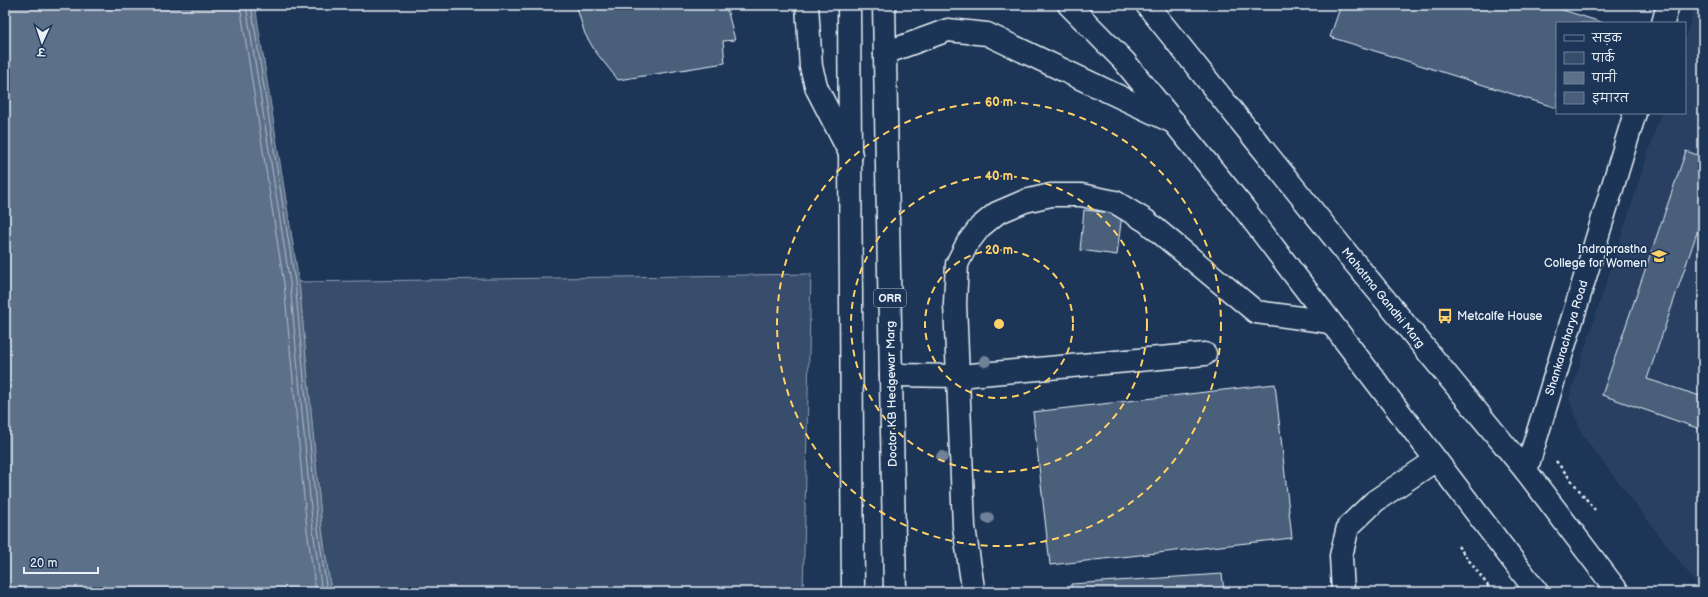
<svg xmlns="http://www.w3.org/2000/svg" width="1708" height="597" font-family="'Balsamiq Sans','Playpen Sans Deva',sans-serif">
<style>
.built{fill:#2a4162}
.green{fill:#374d6c;stroke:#909fb2}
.water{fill:#5d7089;stroke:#95a4b5}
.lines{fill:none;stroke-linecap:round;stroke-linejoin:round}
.shore{stroke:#b0bdcc;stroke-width:1}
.building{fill:#495e7a;stroke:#e8f1f8}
.minor-casing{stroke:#e8f1f8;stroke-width:25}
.major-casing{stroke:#e8f1f8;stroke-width:25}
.highway-casing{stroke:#e8f1f8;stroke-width:25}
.path{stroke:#e8f1f8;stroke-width:2.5;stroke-dasharray:3 3;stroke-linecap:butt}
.minor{stroke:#1d3557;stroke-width:22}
.major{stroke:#1d3557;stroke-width:22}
.highway{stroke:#1d3557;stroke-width:22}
.tree{fill:#708198}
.ring{fill:none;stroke:#ffd166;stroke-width:2;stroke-dasharray:7 5}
.labels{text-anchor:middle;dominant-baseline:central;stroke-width:3.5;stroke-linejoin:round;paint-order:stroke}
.shield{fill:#1d3557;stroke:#abb9c8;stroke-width:1}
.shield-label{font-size:11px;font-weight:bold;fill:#e8f1f8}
.poi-label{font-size:12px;fill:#e8f1f8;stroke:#1d3557;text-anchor:end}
.street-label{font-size:12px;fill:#e8f1f8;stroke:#1d3557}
.centre{fill:#ffd166;stroke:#1d3557;stroke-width:2}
.ring-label{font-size:12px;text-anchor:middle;font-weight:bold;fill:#ffd166;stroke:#1d3557;stroke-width:3.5;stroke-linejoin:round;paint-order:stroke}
</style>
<rect width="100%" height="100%" fill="#1d3557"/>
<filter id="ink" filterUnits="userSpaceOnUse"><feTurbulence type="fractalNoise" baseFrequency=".025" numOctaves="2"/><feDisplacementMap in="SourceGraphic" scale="8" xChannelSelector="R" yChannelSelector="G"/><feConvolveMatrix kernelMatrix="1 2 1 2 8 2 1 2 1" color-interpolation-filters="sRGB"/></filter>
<g filter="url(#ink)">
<polygon class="built" points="1696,5 1703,5 1703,592 1582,435 1569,398 1661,113 1685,113 1685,38"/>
<polygon class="green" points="811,274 803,592 331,592 322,529 299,282"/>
<polygon class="water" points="5,5 255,5 299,282 322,529 331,592 5,592"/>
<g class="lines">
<g class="shore">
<polyline points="240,5 284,284 307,530 316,592"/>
<polyline points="246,5 290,283 313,530 322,592"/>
<polyline points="251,5 295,282 318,529 327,592"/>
</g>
</g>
<g class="building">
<polygon points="576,5 726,5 735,40 723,41 725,63 618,80 595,51 585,34"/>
<polygon points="1341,5 1547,5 1604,23 1557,23 1557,108 1330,37"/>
<polygon points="1686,151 1703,157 1703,215 1647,379 1703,397 1703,430 1602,395"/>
<polygon points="1084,210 1122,214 1117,255 1080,250"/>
<polygon points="1275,384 1292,538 1050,565 1033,412"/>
<polygon points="1222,574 1224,592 1071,592 1071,584"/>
</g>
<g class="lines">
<defs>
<g id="minor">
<polyline points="1663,23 1668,5"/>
<polyline points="891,375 959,376 1205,354"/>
<polyline points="1526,471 1635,113"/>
<polyline points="973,588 964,527 955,303 957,264 967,244 980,227 997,213 1025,201 1051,195 1081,195 1115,202 1146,221 1256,312 1330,322"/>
<polyline points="1343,592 1341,556 1348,527 1375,501 1436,460"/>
</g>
<g id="major">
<polyline points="807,5 811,67 817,89 851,155"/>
<polyline points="1069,5 1124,61 1242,206 1537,592"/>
<polyline points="1147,5 1349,256 1526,471 1618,592"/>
</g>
<g id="highway">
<polyline points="849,5 853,592"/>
<polyline points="884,5 895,592"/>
<polyline points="885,53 948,30 987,34 1175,123"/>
</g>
</defs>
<use href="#minor" class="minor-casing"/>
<use href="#major" class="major-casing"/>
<use href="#highway" class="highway-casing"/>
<g class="path">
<polyline points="1556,461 1595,510"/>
<polyline points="1458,546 1489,587"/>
</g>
<use href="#minor" class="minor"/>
<use href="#major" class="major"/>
<use href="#highway" class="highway"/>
</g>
<g class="tree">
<circle cx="985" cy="361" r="6"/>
<circle cx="942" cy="457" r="6"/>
<circle cx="988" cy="518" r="6"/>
</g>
</g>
<g class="ring">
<circle cx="999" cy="324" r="74"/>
<circle cx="999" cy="324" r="148"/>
<circle cx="999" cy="324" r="222"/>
</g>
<defs>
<symbol id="university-bare" viewBox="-9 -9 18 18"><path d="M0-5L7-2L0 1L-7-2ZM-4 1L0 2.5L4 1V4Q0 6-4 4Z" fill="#ffd166" stroke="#1d3557" stroke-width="2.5" paint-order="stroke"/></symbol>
<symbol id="bus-bare" viewBox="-9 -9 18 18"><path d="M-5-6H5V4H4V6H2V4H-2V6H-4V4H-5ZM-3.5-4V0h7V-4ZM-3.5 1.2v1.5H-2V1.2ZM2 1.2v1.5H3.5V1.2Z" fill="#ffd166" stroke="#1d3557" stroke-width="2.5" paint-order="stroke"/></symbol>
</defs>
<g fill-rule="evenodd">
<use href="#university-bare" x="1648" y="245" width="22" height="22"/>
<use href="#bus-bare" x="1434" y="305" width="22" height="22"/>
</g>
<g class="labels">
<rect class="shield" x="874" y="289" width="32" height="18" rx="3"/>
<g class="shield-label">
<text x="890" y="298">ORR</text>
</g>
<g class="poi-label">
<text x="1647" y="249">Indraprastha<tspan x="1647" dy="14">College for Women</tspan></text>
<text x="1457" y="316" text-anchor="start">Metcalfe House</text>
</g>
<g class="street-label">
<text transform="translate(1383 298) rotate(51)">Mahatma Gandhi Marg</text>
<text transform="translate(1567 338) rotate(-73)">Shankaracharya Road</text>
<text transform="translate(892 394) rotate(-91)">Doctor KB Hedgewar Marg</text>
</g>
</g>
<circle cx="999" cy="324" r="6" class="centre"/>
<g class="ring-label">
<text x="999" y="106">60 m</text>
<text x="999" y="180">40 m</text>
<text x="999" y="254">20 m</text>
</g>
<rect width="1708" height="597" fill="none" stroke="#1d3557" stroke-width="20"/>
<rect x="10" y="10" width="1688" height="577" fill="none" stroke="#e8f1f8" stroke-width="1.5" filter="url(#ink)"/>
<rect x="1556" y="22" width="130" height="92" fill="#1d3557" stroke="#6e8097"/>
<rect x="1564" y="35" width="20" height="6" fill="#1d3557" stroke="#6e8097"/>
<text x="1592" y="42" font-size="12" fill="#e8f1f8">सड़क</text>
<rect x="1564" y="52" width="20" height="12" fill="#374d6c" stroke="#6e8097"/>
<text x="1592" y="62" font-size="12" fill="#e8f1f8">पार्क</text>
<rect x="1564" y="72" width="20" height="12" fill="#5d7089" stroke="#6e8097"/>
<text x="1592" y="82" font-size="12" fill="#e8f1f8">पानी</text>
<rect x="1564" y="92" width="20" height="12" fill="#495e7a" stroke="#6e8097"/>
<text x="1592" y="102" font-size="12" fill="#e8f1f8">इमारत</text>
<g transform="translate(42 42) rotate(183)" stroke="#1d3557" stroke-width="3" paint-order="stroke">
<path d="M0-3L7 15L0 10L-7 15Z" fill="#e8f1f8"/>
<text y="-6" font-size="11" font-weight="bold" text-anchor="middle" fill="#e8f1f8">उ</text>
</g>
<path d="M24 567v6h74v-6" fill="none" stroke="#e8f1f8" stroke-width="2"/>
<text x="30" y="567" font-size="12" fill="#e8f1f8" stroke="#1d3557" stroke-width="3" paint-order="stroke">20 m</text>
</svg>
